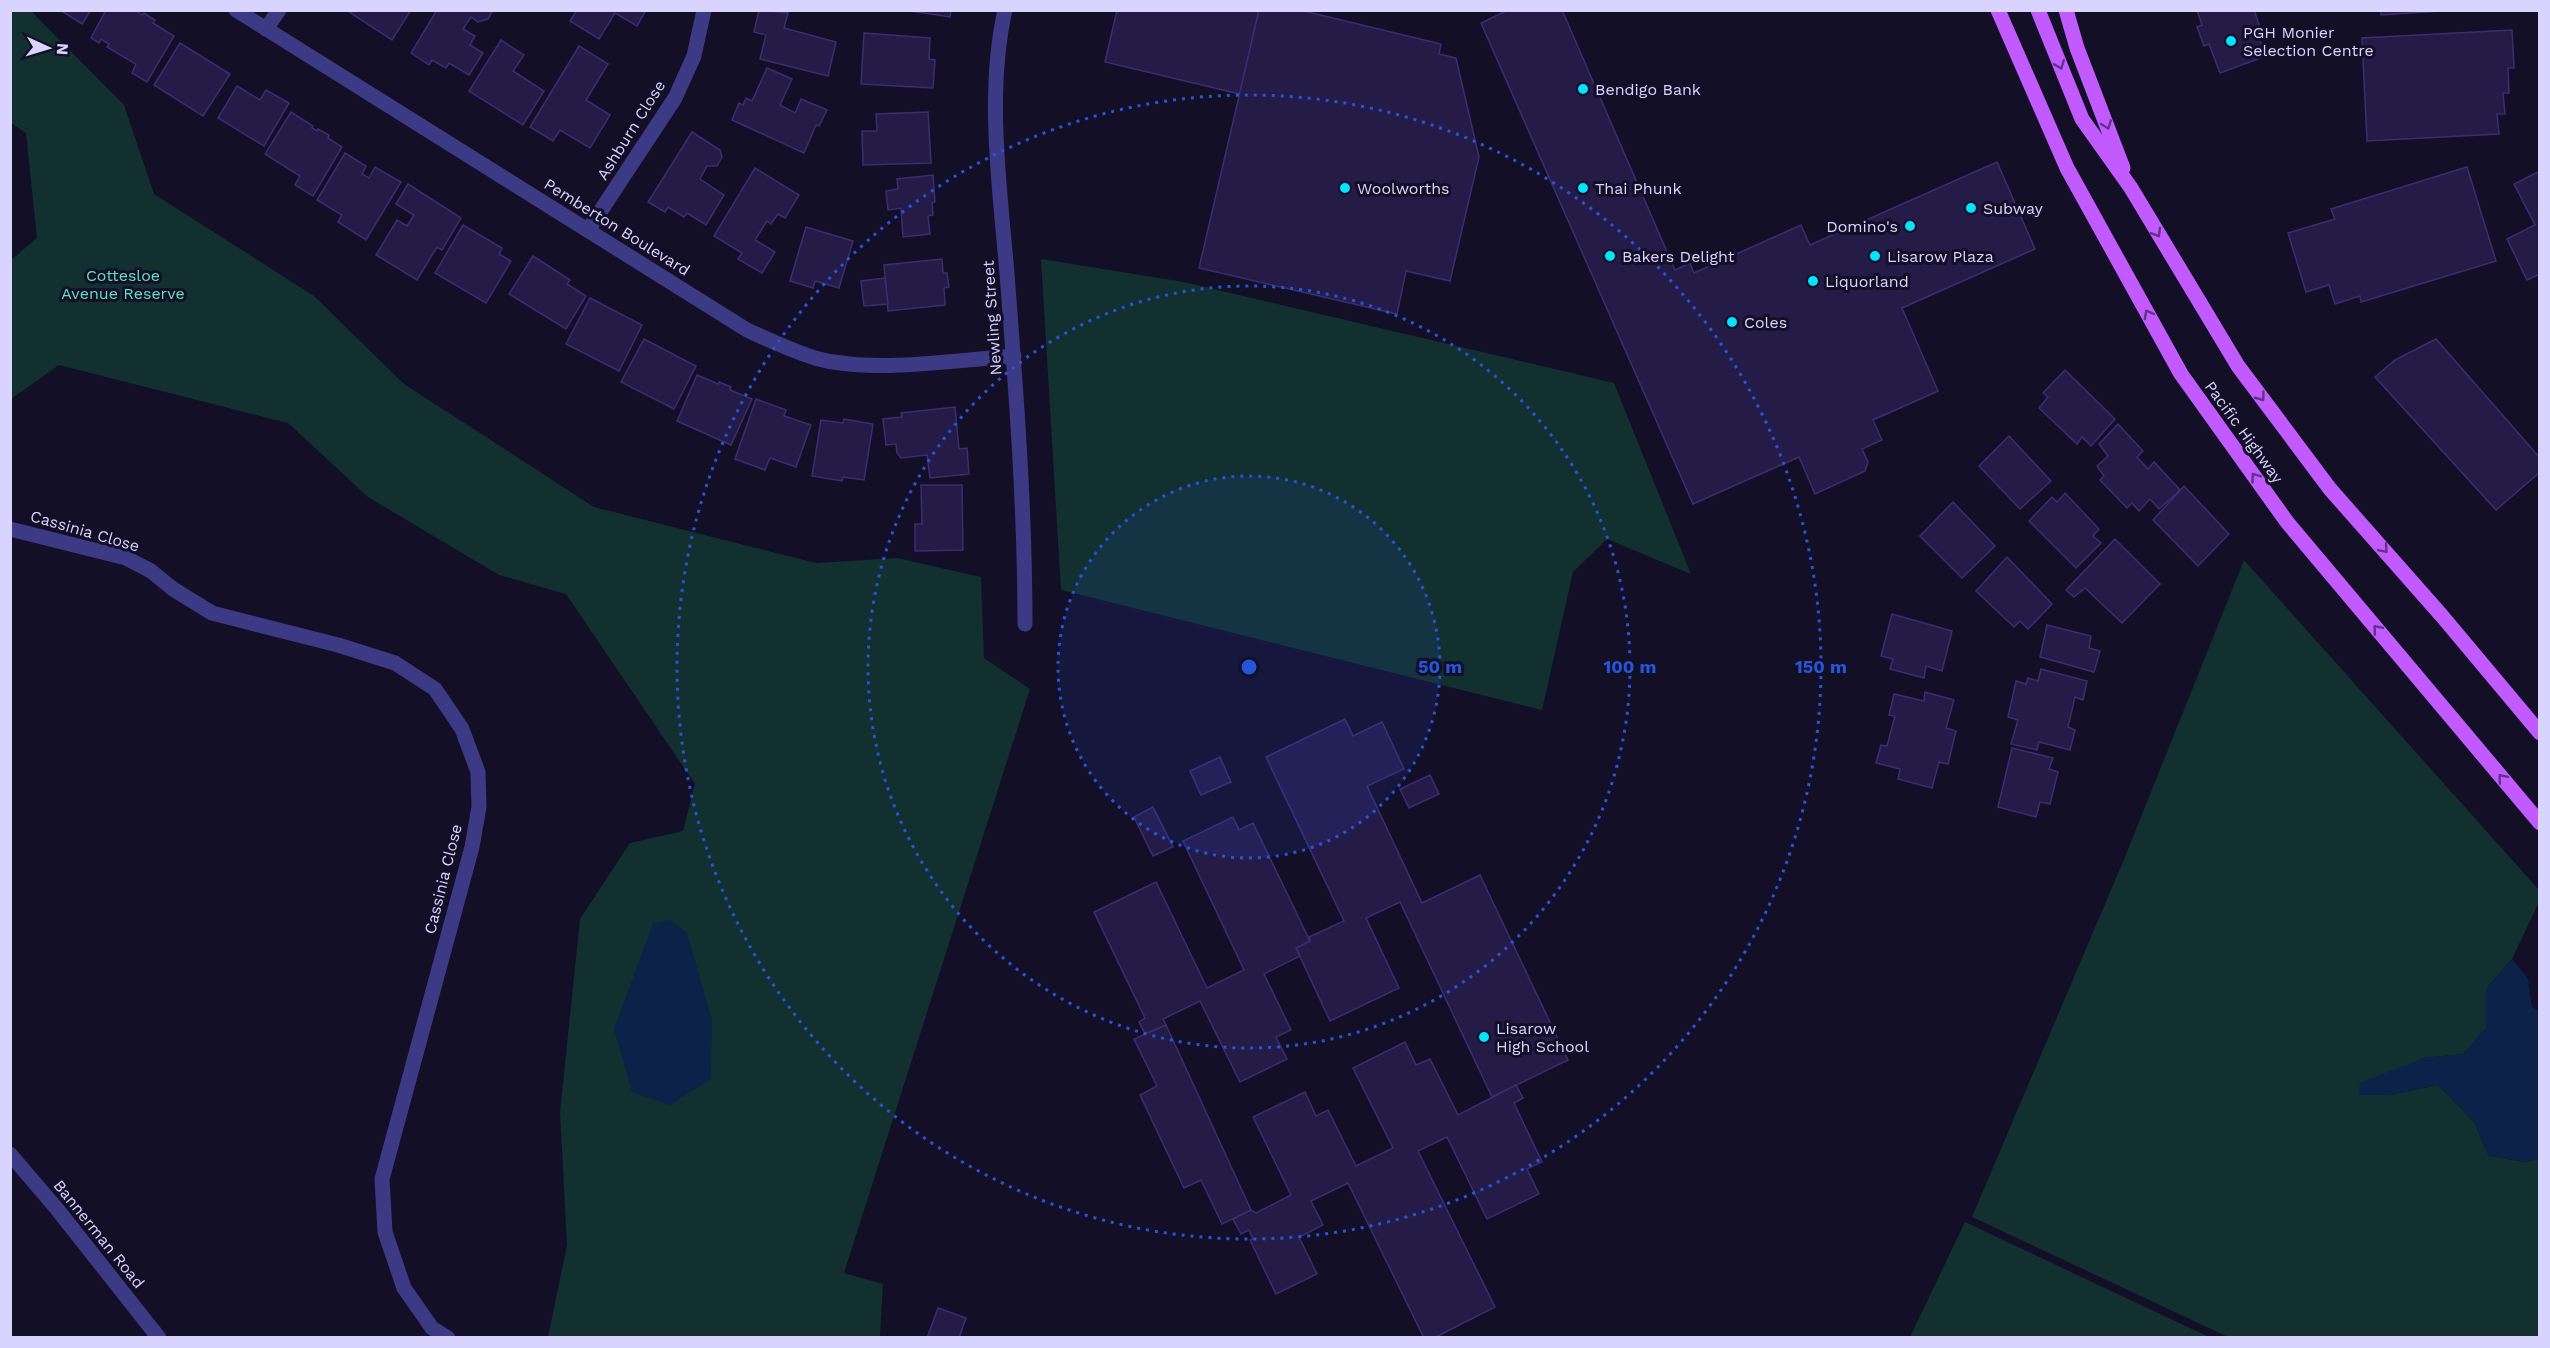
<svg xmlns="http://www.w3.org/2000/svg" width="2550" height="1348" font-family="'Work Sans',sans-serif">
<style>
.green{fill:#12302f}
.water{fill:#0c2248}
.building{fill:#241b47;stroke:#3b2d73;stroke-width:1.5}
.lines{fill:none;stroke-linecap:round;stroke-linejoin:round}
.minor{stroke:#3d3a85;stroke-width:15}
.primary{stroke:#c25bff;stroke-width:15}
.oneway{stroke:#623188}
.ring{fill:none;stroke:#2655da;stroke-width:3;stroke-dasharray:3 6}
.poi-dot{fill:#00e5ff;stroke:#130f26;stroke-width:2}
.labels{text-anchor:middle;dominant-baseline:central;stroke-width:6;stroke-linejoin:round;paint-order:stroke}
.poi-label{font-size:16px;fill:#d9d4ff;stroke:#130f26;text-anchor:start}
.street-label{font-size:16px;fill:#d9d4ff;stroke:#130f26}
.park-label{font-size:16px;fill:#5fe0c0;stroke:#130f26}
.centre{fill:#2655da;stroke:#130f26;stroke-width:3}
.ring-label{font-size:18px;text-anchor:middle;font-weight:bold;fill:#2655da;stroke:#130f26;stroke-width:6;stroke-linejoin:round;paint-order:stroke}
</style>
<rect width="100%" height="100%" fill="#130f26"/>
<g class="green">
<polygon points="11,11 31,11 124,105 154,194 314,296 404,384 594,507 816,563 897,558 981,577 984,658 1030,689 844,1273 883,1284 880,1337 548,1337 567,1245 560,1112 580,919 630,843 683,831 695,784 566,594 499,575 368,497 288,423 59,365 11,399 11,260 37,238 26,133 11,123"/>
<polygon points="1041,259 1184,282 1614,383 1691,574 1607,539 1573,572 1542,710 1061,590"/>
<polygon points="2244,560 2539,890 2539,902 2512,959 2486,989 2486,1028 2463,1054 2424,1058 2389,1095 2438,1085 2474,1122 2489,1156 2526,1162 2539,1159 2539,1337 2228,1337 1972,1217 2125,857"/>
<polygon points="1965,1222 2209,1337 1910,1337"/>
</g>
<g class="water">
<polygon points="670,920 687,933 712,1020 711,1079 670,1105 632,1092 614,1029 653,923"/>
<polygon points="2512,959 2528,979 2532,1007 2539,1011 2539,1159 2526,1162 2489,1156 2474,1122 2438,1085 2389,1095 2358,1095 2360,1083 2424,1058 2463,1054 2486,1028 2486,989"/>
</g>
<g class="building">
<polygon points="60,10 91,10 82,24"/>
<polygon points="106,10 135,10 142,15 144,13 155,20 153,23 174,36 147,82 132,73 136,64 107,47 109,44 101,39 99,43 91,38"/>
<polygon points="346,10 411,10 392,40"/>
<polygon points="437,10 493,10 488,19 478,22 471,17 463,29 475,36 470,45 483,53 469,75 449,63 446,68 432,60 429,65 411,53"/>
<polygon points="577,10 646,10 637,26 615,13 599,39 570,21"/>
<polygon points="759,10 788,13 784,28 836,42 828,76 760,59 766,35 754,32"/>
<polygon points="904,10 951,10 950,17"/>
<polygon points="1117,10 1259,10 1240,94 1105,62"/>
<polygon points="1259,10 1300,10 1441,44 1439,54 1456,58 1479,157 1450,281 1406,271 1397,314 1199,268"/>
<polygon points="1508,10 1562,10 1675,270 1690,263 1694,273 1801,225 1810,245 1997,162 2035,249 1902,308 1938,391 1873,420 1882,440 1862,449 1868,462 1865,471 1815,494 1799,457 1693,504 1481,23"/>
<polygon points="2197,10 2254,10 2263,36 2259,38 2266,56 2220,73 2209,44 2204,46 2197,27 2202,25"/>
<polygon points="2381,10 2456,10 2381,15"/>
<polygon points="2512,30 2514,68 2508,68 2509,93 2503,93 2505,114 2497,114 2499,134 2367,141 2362,38"/>
<polygon points="864,33 930,38 929,59 935,60 933,88 861,84"/>
<polygon points="501,40 524,55 513,71 544,91 523,125 469,91"/>
<polygon points="180,43 230,74 203,116 154,85"/>
<polygon points="579,46 608,64 586,100 610,115 590,148 560,130 553,141 530,127"/>
<polygon points="767,68 792,79 780,105 795,113 801,99 827,110 819,126 816,125 804,153 732,120 739,103 743,105 746,98 752,101"/>
<polygon points="237,86 260,100 266,90 289,103 264,146 218,118"/>
<polygon points="291,112 313,126 312,128 317,131 318,129 329,135 328,138 342,147 313,196 295,185 300,176 265,154"/>
<polygon points="928,112 931,163 863,165 862,131 877,131 876,114"/>
<polygon points="692,132 720,150 722,157 717,166 707,166 700,179 724,195 706,225 687,213 684,217 668,207 665,212 648,202"/>
<polygon points="345,153 366,166 362,174 369,178 375,167 401,182 366,240 338,222 342,215 317,200"/>
<polygon points="2467,167 2496,261 2361,302 2360,296 2335,304 2329,285 2306,292 2288,233 2335,219 2331,209"/>
<polygon points="755,168 799,195 785,218 778,214 771,224 767,221 755,240 775,252 762,273 738,259 742,253 714,236"/>
<polygon points="2540,171 2540,274 2527,280 2507,239 2535,225 2514,184"/>
<polygon points="933,175 935,202 932,203 933,215 928,216 930,234 903,237 901,208 888,210 886,191 898,189 897,179"/>
<polygon points="408,184 461,218 442,250 437,247 417,280 376,255 397,220 407,226 414,215 396,204"/>
<polygon points="463,225 502,248 499,254 511,261 486,303 435,273"/>
<polygon points="806,227 853,241 839,288 815,281 813,288 790,281"/>
<polygon points="533,256 570,280 567,284 586,296 566,329 509,294"/>
<polygon points="942,259 943,273 947,273 949,287 944,288 945,305 888,311 884,265"/>
<polygon points="885,278 888,304 864,306 861,281"/>
<polygon points="590,298 642,325 619,371 566,344"/>
<polygon points="644,339 696,366 674,409 621,382"/>
<polygon points="2436,339 2540,458 2540,472 2496,510 2375,377 2395,360"/>
<polygon points="2065,370 2115,419 2091,446 2082,437 2077,444 2039,408 2048,397 2043,393"/>
<polygon points="697,375 718,384 719,382 731,387 730,390 752,399 731,445 677,421"/>
<polygon points="756,399 786,410 784,416 811,425 796,467 770,458 765,470 735,459"/>
<polygon points="955,407 959,449 967,448 969,474 930,478 927,455 901,458 897,453 896,444 886,445 883,419 902,417 901,413"/>
<polygon points="844,419 873,424 864,480 843,477 842,481 812,476 821,420 843,423"/>
<polygon points="2118,424 2143,451 2137,457 2148,469 2154,462 2180,490 2159,509 2150,499 2139,511 2132,503 2127,508 2100,480 2104,476 2097,466 2108,456 2099,444"/>
<polygon points="2009,436 2051,481 2020,509 1979,466"/>
<polygon points="921,485 962,485 963,550 915,551 915,524 922,524"/>
<polygon points="2184,486 2229,534 2198,566 2153,520"/>
<polygon points="2065,493 2099,529 2093,536 2101,543 2076,568 2029,521 2052,497 2057,502"/>
<polygon points="1953,502 1995,546 1962,578 1920,536"/>
<polygon points="2115,539 2160,584 2122,623 2085,588 2074,597 2066,590"/>
<polygon points="2007,557 2052,604 2028,629 2020,621 2014,627 1976,591"/>
<polygon points="1892,614 1952,631 1942,671 1926,666 1924,678 1890,669 1893,659 1881,656"/>
<polygon points="2047,625 2091,636 2089,648 2100,651 2094,672 2040,657"/>
<polygon points="2041,669 2087,681 2083,700 2075,697 2068,727 2075,730 2070,750 2039,742 2037,750 2011,744 2018,720 2008,717 2016,681 2026,684 2028,678 2038,681"/>
<polygon points="1925,692 1954,700 1946,728 1956,731 1948,764 1939,762 1932,788 1898,779 1900,769 1876,763 1881,745 1887,746 1895,716 1889,715 1894,694 1924,701"/>
<polygon points="1345,719 1353,736 1382,722 1404,769 1367,786 1422,903 1480,875 1568,1060 1492,1097 1400,902 1366,918 1399,988 1330,1021 1296,948 1310,941 1309,937 1344,921 1266,757"/>
<polygon points="2012,748 2053,758 2049,769 2058,772 2050,804 2040,802 2036,817 1998,807"/>
<polygon points="1220,757 1231,782 1201,795 1190,771"/>
<polygon points="1430,775 1439,794 1409,808 1400,789"/>
<polygon points="1153,807 1173,847 1153,856 1134,817"/>
<polygon points="1233,817 1239,830 1253,823 1310,941 1296,948 1300,956 1264,974 1291,1030 1276,1037 1287,1059 1240,1082 1200,1001 1163,1019 1166,1025 1145,1034 1139,1022 1145,1018 1094,912 1156,882 1207,988 1244,970 1183,841"/>
<polygon points="1166,1025 1251,1210 1222,1224 1201,1180 1184,1188 1140,1095 1157,1086 1134,1039"/>
<polygon points="1405,1042 1416,1065 1430,1059 1458,1115 1516,1085 1523,1098 1514,1103 1542,1162 1527,1169 1539,1194 1487,1219 1447,1137 1418,1151 1495,1307 1434,1338 1424,1338 1348,1183 1311,1201 1323,1225 1299,1237 1317,1274 1276,1294 1250,1240 1253,1239 1249,1230 1241,1234 1233,1219 1251,1210 1256,1213 1291,1195 1253,1117 1305,1092 1316,1116 1328,1110 1356,1166 1393,1148 1353,1068"/>
<polygon points="938,1308 966,1318 959,1338 927,1338"/>
</g>
<g class="lines">
<g class="minor">
<path d="M236,10L747,330C769,340 792,351 815,358C872,374 955,360 1014,356"/>
<path d="M1005,10C986,94 1000,189 1007,274C1016,390 1025,507 1025,624"/>
<polyline points="266,29 279,10"/>
<polyline points="588,230 675,98 694,56 704,10"/>
<polyline points="10,529 126,558 151,571 173,589 212,613 338,645 395,663 435,689 462,729 478,772 479,807 472,847 382,1179 385,1232 404,1288 432,1328 448,1338"/>
<polyline points="10,1154 57,1209 159,1338"/>
</g>
<g class="primary">
<polyline points="1998,10 2067,168 2181,374 2287,522 2540,823"/>
<polyline points="2038,10 2082,119 2131,188 2238,366 2330,489 2442,616 2540,733"/>
<polyline points="2066,10 2077,48 2123,168"/>
</g>
</g>
<defs><path id="oneway-chevron" d="M-2-3.5L2.5 0L-2 3.5" fill="none" stroke-width="1.6" stroke-linecap="round" stroke-linejoin="round" transform="scale(1.5)"/></defs>
<g class="oneway">
<use href="#oneway-chevron" transform="translate(2060 65) rotate(68)"/>
<use href="#oneway-chevron" transform="translate(2107 125) rotate(69)"/>
<use href="#oneway-chevron" transform="translate(2157 233) rotate(59)"/>
<use href="#oneway-chevron" transform="translate(2148 314) rotate(-119)"/>
<use href="#oneway-chevron" transform="translate(2261 397) rotate(53)"/>
<use href="#oneway-chevron" transform="translate(2255 477) rotate(-126)"/>
<use href="#oneway-chevron" transform="translate(2384 549) rotate(49)"/>
<use href="#oneway-chevron" transform="translate(2377 629) rotate(-130)"/>
<use href="#oneway-chevron" transform="translate(2502 778) rotate(-130)"/>
</g>
<circle cx="1249" cy="667" r="191" fill="#2655da" fill-opacity=".12"/>
<g class="ring">
<circle cx="1249" cy="667" r="191"/>
<circle cx="1249" cy="667" r="381"/>
<circle cx="1249" cy="667" r="572"/>
</g>
<g class="poi-dot">
<circle cx="2231" cy="41" r="6"/>
<circle cx="1583" cy="89" r="6"/>
<circle cx="1345" cy="188" r="6"/>
<circle cx="1583" cy="188" r="6"/>
<circle cx="1971" cy="208" r="6"/>
<circle cx="1910" cy="226" r="6"/>
<circle cx="1610" cy="256" r="6"/>
<circle cx="1875" cy="256" r="6"/>
<circle cx="1813" cy="281" r="6"/>
<circle cx="1732" cy="322" r="6"/>
<circle cx="1484" cy="1037" r="6"/>
</g>
<g class="labels">
<g class="poi-label">
<text x="2243" y="32">PGH Monier<tspan x="2243" dy="18">Selection Centre</tspan></text>
<text x="1595" y="89">Bendigo Bank</text>
<text x="1357" y="188">Woolworths</text>
<text x="1595" y="188">Thai Phunk</text>
<text x="1983" y="208">Subway</text>
<text x="1898" y="226" text-anchor="end">Domino's</text>
<text x="1622" y="256">Bakers Delight</text>
<text x="1887" y="256">Lisarow Plaza</text>
<text x="1825" y="281">Liquorland</text>
<text x="1744" y="322">Coles</text>
<text x="1496" y="1028">Lisarow<tspan x="1496" dy="18">High School</tspan></text>
</g>
<g class="street-label">
<text transform="translate(631 130) rotate(-58)">Ashburn Close</text>
<text transform="translate(617 227) rotate(32)">Pemberton Boulevard</text>
<text transform="translate(992 318) rotate(-94)">Newling Street</text>
<text transform="translate(2244 432) rotate(54)">Pacific Highway</text>
<text transform="translate(85 531) rotate(16)">Cassinia Close</text>
<text transform="translate(443 879) rotate(-76)">Cassinia Close</text>
<text transform="translate(99 1234) rotate(51)">Bannerman Road</text>
</g>
<g class="park-label">
<text x="123" y="275">Cottesloe<tspan x="123" dy="18">Avenue Reserve</tspan></text>
</g>
</g>
<circle cx="1249" cy="667" r="9" class="centre"/>
<g class="ring-label">
<text x="1440" y="673">50 m</text>
<text x="1630" y="673">100 m</text>
<text x="1821" y="673">150 m</text>
</g>
<rect width="2550" height="1348" fill="none" stroke="#d9d4ff" stroke-width="24"/>
<g transform="translate(48 48) rotate(94)" stroke="#130f26" stroke-width="4.5" paint-order="stroke">
<path d="M0-4.5L10 22L0 15L-10 22Z" fill="#d9d4ff"/>
<text y="-9" font-size="16" font-weight="bold" text-anchor="middle" fill="#d9d4ff">N</text>
</g>
</svg>
